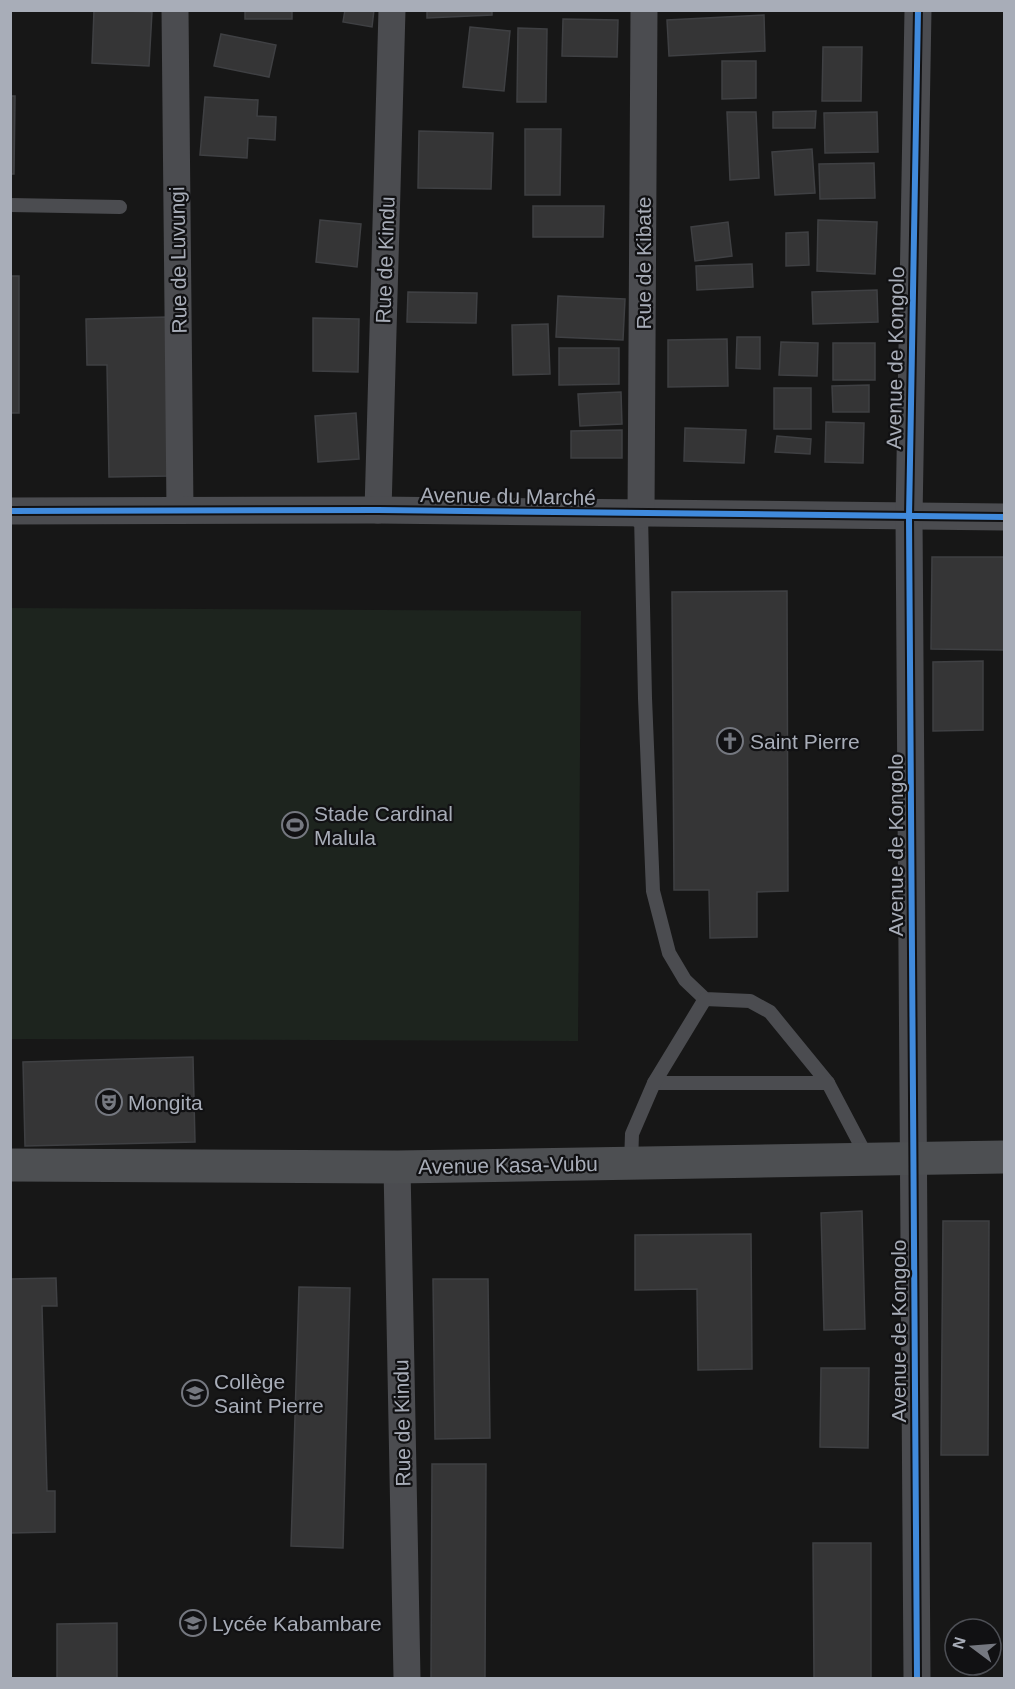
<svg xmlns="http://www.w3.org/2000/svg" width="1015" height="1689" font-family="Arial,sans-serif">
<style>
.green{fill:#1d241e}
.building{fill:#353536;stroke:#3f4043;stroke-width:1.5}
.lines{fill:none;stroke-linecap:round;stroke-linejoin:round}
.service{stroke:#4b4c50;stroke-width:14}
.minor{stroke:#4b4c50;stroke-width:27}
.primary{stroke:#4d4f52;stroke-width:33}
.cycleway-casing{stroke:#111113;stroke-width:10}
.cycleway{stroke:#408adc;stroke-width:6}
.labels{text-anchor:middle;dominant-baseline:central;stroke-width:4.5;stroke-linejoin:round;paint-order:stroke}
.street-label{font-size:21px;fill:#a8adb8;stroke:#111113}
.poi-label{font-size:21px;fill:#a8adb8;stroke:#111113;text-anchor:start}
</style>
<rect width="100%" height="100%" fill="#171717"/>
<polygon class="green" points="11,608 581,611 578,1041 11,1039"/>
<g class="building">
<polygon points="94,10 152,12 149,66 92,63"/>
<rect x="245" y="10" width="47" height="9"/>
<polygon points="345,10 374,10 372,27 343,22"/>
<polygon points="427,10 492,10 492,15 427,18"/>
<polygon points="764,15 765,51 669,56 667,20"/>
<polygon points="563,19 618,20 617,57 562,56"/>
<polygon points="470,27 510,31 504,91 463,87"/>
<polygon points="518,28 547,29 546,102 517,102"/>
<polygon points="221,34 276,45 269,77 214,66"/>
<polygon points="823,47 862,47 861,101 822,101"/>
<polygon points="722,61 756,61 756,98 722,99"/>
<polygon points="10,96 15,96 14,174 10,174"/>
<polygon points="205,97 258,100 257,116 276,117 275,140 248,138 247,158 200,155"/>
<polygon points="816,111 815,128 773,128 773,112"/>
<polygon points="727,112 756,112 759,178 730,180"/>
<polygon points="877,112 878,152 825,153 824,113"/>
<polygon points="525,129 561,129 560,195 525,195"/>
<polygon points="419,131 493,133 491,189 418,188"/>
<polygon points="812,149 815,193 775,195 772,152"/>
<polygon points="874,163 875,198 820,199 819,164"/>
<polygon points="533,206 604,206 603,237 533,237"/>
<polygon points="320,220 361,224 357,267 316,262"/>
<polygon points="818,220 877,222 875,274 817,271"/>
<polygon points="728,222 732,256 695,261 691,227"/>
<polygon points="808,232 809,265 786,266 786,233"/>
<polygon points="752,264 753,287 697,290 696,266"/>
<rect x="10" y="276" width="9" height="137"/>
<polygon points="877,290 878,322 813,324 812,292"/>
<polygon points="408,292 477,293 476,323 407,322"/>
<polygon points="558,296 625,299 623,340 556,337"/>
<polygon points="167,317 170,476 109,477 107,365 87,365 86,319"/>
<polygon points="313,318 359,319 358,372 313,371"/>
<polygon points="548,324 550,374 513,375 512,325"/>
<polygon points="737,337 760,337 760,369 736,368"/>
<polygon points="727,339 728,386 668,387 668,340"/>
<polygon points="781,342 818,343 817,376 779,375"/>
<rect x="833" y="343" width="42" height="37"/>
<polygon points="559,348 619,348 619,384 559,385"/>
<polygon points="869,385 869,412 833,412 832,386"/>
<rect x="774" y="388" width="37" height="41"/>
<polygon points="621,392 622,424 580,426 578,394"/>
<polygon points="356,413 359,459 318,462 315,416"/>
<polygon points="826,422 864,423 863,463 825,462"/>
<polygon points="685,428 746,430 744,463 684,461"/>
<polygon points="622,430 622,458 571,458 571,431"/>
<polygon points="777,436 811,439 810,454 775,452"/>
<polygon points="932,557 1004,557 1004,650 931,649"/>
<polygon points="787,591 788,891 757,892 757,937 710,938 709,890 674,890 672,592"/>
<polygon points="983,661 983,730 933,731 933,662"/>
<polygon points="193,1057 195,1142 25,1146 23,1062"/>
<polygon points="862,1211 865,1329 824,1330 821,1213"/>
<polygon points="943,1221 989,1221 988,1455 941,1455"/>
<polygon points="751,1234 752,1369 698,1370 697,1289 635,1290 635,1235"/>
<polygon points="56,1278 57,1306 42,1306 47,1491 55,1491 55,1532 10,1533 10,1279"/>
<polygon points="433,1279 488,1279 490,1438 435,1439"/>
<polygon points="299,1287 350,1288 343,1548 291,1546"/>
<polygon points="821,1368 869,1368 868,1448 820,1447"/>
<polygon points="432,1464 486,1464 485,1678 431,1678"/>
<polygon points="813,1543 871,1543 871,1678 814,1678"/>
<polygon points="117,1623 117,1678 57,1678 57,1624"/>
</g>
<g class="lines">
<g class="service">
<polyline points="10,205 120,207"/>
<polyline points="641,515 645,698 653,891 669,953 685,980 705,999 750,1001 770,1012 828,1083"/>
<polyline points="654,1083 828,1083 868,1159"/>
<polyline points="631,1163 632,1134 654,1083 705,999"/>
</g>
<g class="minor">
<polyline points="175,10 180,510"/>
<polyline points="378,510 392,10"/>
<polyline points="10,511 378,510 1004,517"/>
<polyline points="641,515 644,10"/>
<polyline points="397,1167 407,1678"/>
<polyline points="917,1678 909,517 918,10"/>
</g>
<polyline class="primary" points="10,1165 397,1167 1004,1157"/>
<defs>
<g id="cycleway">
<polyline points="10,511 378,510 1004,517"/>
<polyline points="917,1678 909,517 918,10"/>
</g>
</defs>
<use href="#cycleway" class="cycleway-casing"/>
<use href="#cycleway" class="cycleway"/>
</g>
<defs>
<symbol id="church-ring" viewBox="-11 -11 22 22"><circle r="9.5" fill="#111113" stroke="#757880" stroke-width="1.5"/><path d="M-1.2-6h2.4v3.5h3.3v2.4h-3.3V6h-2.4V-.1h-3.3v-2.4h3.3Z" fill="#757880"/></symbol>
<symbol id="stadium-ring" viewBox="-11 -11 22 22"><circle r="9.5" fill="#111113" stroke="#757880" stroke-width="1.5"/><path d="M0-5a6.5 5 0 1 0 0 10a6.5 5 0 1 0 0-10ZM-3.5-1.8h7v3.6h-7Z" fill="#757880"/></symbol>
<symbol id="theatre-ring" viewBox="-11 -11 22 22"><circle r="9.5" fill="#111113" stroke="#757880" stroke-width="1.5"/><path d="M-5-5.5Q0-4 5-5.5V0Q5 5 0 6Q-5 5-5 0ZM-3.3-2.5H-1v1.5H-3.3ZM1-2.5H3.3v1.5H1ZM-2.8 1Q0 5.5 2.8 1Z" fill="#757880"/></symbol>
<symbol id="school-ring" viewBox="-11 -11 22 22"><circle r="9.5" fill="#111113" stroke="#757880" stroke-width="1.5"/><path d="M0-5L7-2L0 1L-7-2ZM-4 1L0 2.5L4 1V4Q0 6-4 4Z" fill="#757880"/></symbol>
</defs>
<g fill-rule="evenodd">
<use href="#church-ring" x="715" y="726" width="30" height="30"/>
<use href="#stadium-ring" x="280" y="810" width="30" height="30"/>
<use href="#theatre-ring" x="94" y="1087" width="30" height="30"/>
<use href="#school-ring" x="180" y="1378" width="30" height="30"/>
<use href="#school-ring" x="178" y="1608" width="30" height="30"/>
</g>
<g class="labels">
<g class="street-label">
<text transform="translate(178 260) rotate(-91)">Rue de Luvungi</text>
<text transform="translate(385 260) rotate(-88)">Rue de Kindu</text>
<text transform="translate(643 263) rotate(-90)">Rue de Kibate</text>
<text transform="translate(895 358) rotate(-89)">Avenue de Kongolo</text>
<text transform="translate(508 496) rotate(1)">Avenue du Marché</text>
<text transform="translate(895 845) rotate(-90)">Avenue de Kongolo</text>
<text transform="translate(508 1165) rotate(-1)">Avenue Kasa-Vubu</text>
<text transform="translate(898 1331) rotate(-90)">Avenue de Kongolo</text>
<text transform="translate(402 1423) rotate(-91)">Rue de Kindu</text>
</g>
<g class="poi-label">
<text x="750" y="741">Saint Pierre</text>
<text x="314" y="813">Stade Cardinal<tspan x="314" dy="24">Malula</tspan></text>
<text x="128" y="1102">Mongita</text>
<text x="214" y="1381">Collège<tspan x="214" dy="24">Saint Pierre</tspan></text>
<text x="212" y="1623">Lycée Kabambare</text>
</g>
</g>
<rect width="1015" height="1689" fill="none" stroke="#a8adb8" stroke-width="24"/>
<g transform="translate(973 1647) rotate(286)"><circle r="28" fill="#111113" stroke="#4d4f55" stroke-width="1.5"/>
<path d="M0-4.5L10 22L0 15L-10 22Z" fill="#757880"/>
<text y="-9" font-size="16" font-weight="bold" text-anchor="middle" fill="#a8adb8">N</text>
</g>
</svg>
